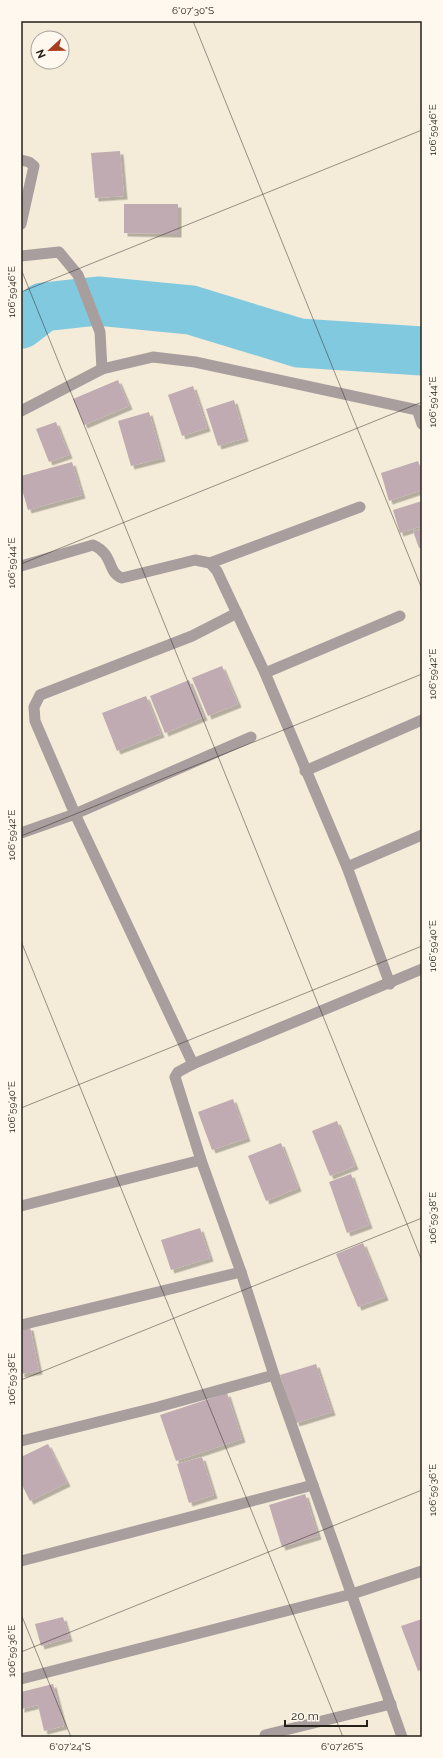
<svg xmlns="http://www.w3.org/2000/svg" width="443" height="1758" font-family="Raleway,sans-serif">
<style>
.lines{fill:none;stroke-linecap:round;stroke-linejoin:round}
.river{stroke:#80c9df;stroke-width:49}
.building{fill:#bfabb1;filter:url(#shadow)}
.service{stroke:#a89e9d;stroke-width:11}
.minor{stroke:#a89e9d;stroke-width:11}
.ticks{fill:none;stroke:#24201a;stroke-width:1;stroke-opacity:0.45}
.neatline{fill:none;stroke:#24201a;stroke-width:1.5}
.ticks-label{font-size:10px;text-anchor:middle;fill:#24201a}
</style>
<defs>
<filter id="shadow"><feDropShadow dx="3.5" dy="3.5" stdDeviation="0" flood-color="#0004"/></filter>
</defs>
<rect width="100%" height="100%" fill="#f4ebd9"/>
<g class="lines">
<polyline class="river" points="21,324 43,307 98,301 191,310 299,343 422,351"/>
</g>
<g class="building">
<polygon points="120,151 124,196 95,198 91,153"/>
<polygon points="124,204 178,204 178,234 124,233"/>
<polygon points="118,380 129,406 84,425 73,399"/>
<polygon points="193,386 207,428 182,436 168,395"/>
<polygon points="234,400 245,438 218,446 206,409"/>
<polygon points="149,412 162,458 131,466 118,421"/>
<polygon points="56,422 69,455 49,462 36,429"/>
<polygon points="418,461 422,472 422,490 389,501 381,473"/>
<polygon points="72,462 82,495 28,510 21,486 21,476"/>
<polygon points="422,501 422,526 400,533 393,510"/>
<polygon points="422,529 422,547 419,548 413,531"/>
<polygon points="222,666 238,704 208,716 192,678"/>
<polygon points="189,680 204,717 165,733 150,696"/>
<polygon points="146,696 161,734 117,751 102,713"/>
<polygon points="233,1099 247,1138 212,1150 198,1112"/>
<polygon points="337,1121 355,1166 330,1176 312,1131"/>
<polygon points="281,1143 298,1188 266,1201 248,1156"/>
<polygon points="351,1174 369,1225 347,1233 329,1182"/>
<polygon points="200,1228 210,1258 171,1270 161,1240"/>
<polygon points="363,1243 385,1297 358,1307 336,1254"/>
<polygon points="30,1327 39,1371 21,1374 21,1328"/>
<polygon points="316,1364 332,1412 296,1423 280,1375"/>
<polygon points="227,1393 242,1439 176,1461 160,1415"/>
<polygon points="48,1444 67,1483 30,1501 21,1483 21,1457"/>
<polygon points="202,1457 214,1495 189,1503 177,1464"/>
<polygon points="305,1494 318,1536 282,1547 269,1505"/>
<polygon points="63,1617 69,1638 41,1646 35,1624"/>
<polygon points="422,1619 422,1669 418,1671 401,1626"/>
<polygon points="53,1684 64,1726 44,1731 38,1705 21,1709 21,1692"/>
</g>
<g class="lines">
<polyline class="service" points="265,1735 391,1704"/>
<g class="minor">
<polyline points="21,160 29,162 34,166 21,224"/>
<polyline points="21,256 59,252 78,275 100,332 102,369"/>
<polyline points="21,411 102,369 153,357 195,362 422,411"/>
<polyline points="418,412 422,424"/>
<polyline points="210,563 360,507"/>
<path d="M21,566L93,545C114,554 107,573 122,578L195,560L210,563L217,571L265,673L347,867L390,984"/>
<polyline points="265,673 400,616"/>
<polyline points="305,771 422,720"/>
<polyline points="21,833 75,814 251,737"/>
<polyline points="347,867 422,835"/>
<polyline points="193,1064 75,814 35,721 34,707 40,695 192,636 237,613"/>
<polyline points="21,1206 201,1160"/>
<polyline points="21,1325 241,1272"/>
<polyline points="21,1441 158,1407 274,1375"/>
<polyline points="21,1561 313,1485"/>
<polyline points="21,1679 352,1594 422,1571"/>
<polyline points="402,1737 274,1375 241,1272 201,1160 175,1077 178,1072 193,1064 422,969"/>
</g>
</g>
<path class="ticks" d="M193,21L422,589M21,269L422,1261M21,292L422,130M21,564L422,402M21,836L422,674M21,941L343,1737M21,1108L422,946M21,1380L422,1218M21,1614L71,1737M21,1652L422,1490"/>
<rect width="443" height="1758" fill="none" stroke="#fef8ee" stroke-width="44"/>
<g transform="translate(50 50) rotate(248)"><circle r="19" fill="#fef8ee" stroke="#a7a299"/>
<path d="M0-3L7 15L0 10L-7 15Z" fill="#a63f1d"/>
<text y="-6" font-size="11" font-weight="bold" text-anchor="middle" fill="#24201a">N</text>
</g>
<path d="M285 1720v6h82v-6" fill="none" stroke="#24201a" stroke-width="2"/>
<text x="291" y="1720" font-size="12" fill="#24201a" stroke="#fef8ee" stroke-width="3" paint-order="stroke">20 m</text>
<rect x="22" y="22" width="399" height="1714" class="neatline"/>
<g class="ticks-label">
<text x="193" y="14">6°07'30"S</text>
<text transform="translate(432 130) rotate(-90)" y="4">106°59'46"E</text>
<text transform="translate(11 292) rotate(-90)" y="4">106°59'46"E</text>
<text transform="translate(432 402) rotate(-90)" y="4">106°59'44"E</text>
<text transform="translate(11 563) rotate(-90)" y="4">106°59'44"E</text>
<text transform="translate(432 674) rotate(-90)" y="4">106°59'42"E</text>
<text transform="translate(11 835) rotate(-90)" y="4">106°59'42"E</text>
<text transform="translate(432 946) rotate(-90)" y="4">106°59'40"E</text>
<text transform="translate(11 1107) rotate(-90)" y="4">106°59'40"E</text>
<text transform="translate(432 1218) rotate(-90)" y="4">106°59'38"E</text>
<text transform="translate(11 1379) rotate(-90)" y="4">106°59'38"E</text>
<text transform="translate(432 1490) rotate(-90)" y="4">106°59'36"E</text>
<text transform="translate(11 1651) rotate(-90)" y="4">106°59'36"E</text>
<text x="70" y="1750">6°07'24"S</text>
<text x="342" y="1750">6°07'26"S</text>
</g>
</svg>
